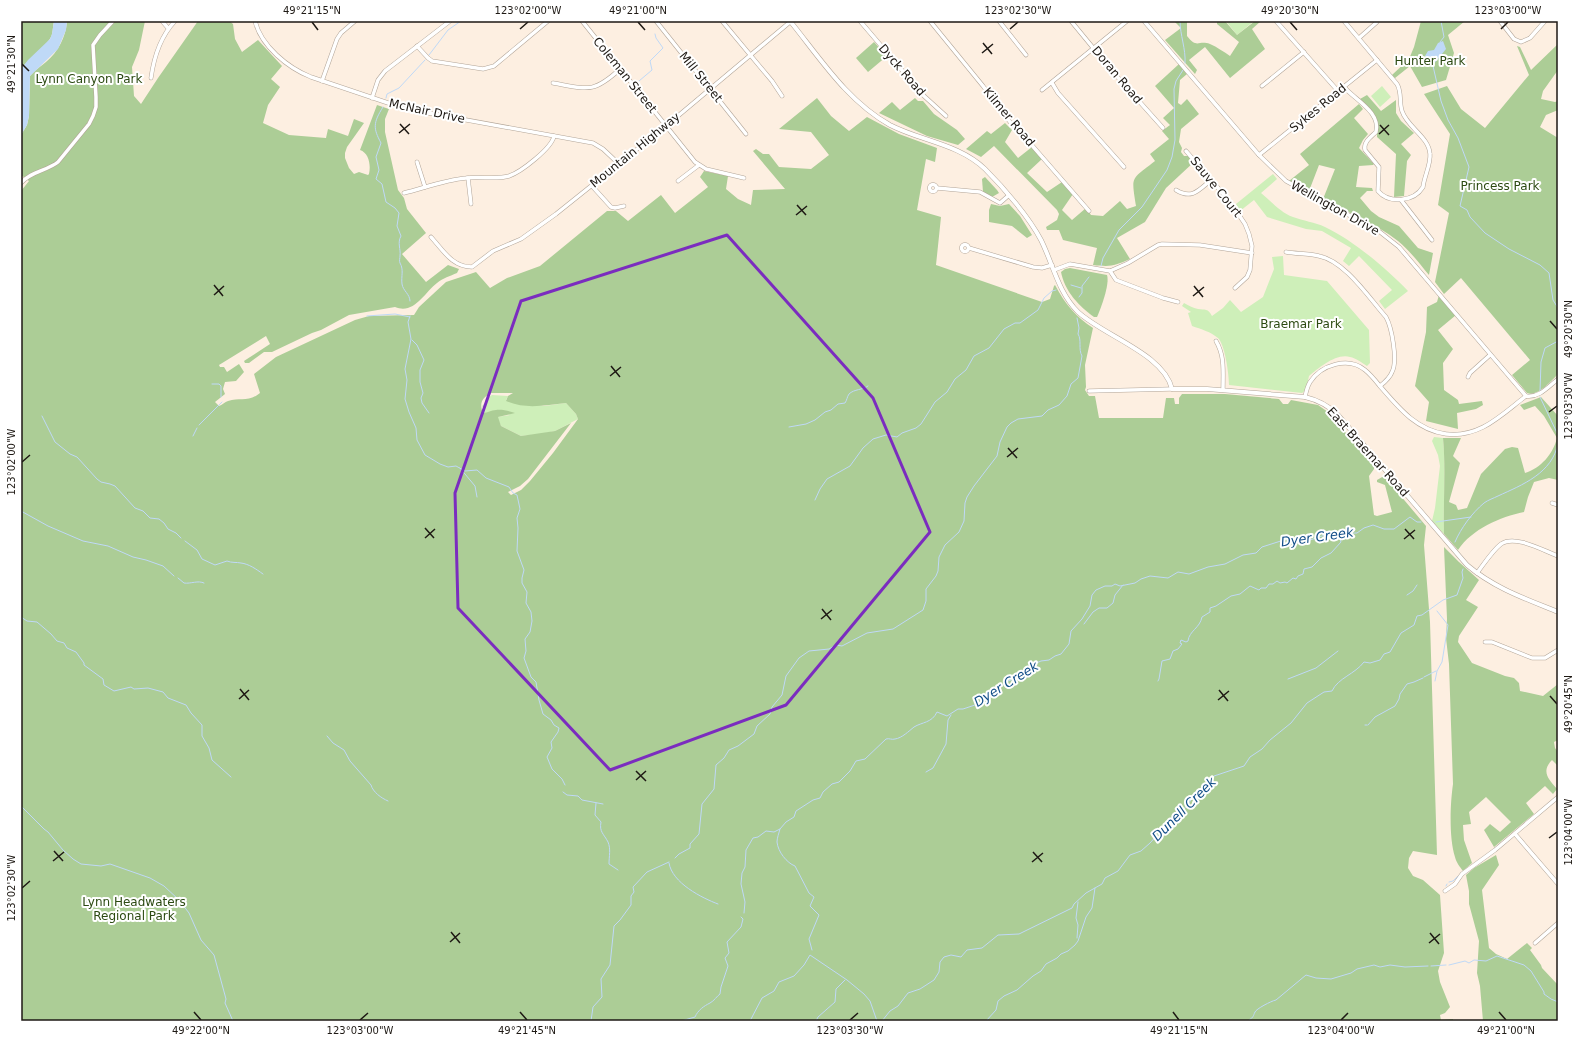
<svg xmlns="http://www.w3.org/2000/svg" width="1579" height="1042" font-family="'DejaVu Sans',sans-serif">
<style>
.green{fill:#ceefb9}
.forest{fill:#accd96;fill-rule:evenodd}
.water{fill:#bfd9f7}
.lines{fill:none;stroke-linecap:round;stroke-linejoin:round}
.stream{stroke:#bfd9f7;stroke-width:1}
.minor-casing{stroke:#b2a598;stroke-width:4.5}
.tertiary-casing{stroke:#b2a598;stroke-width:5}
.minor{stroke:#fff;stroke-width:3.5}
.tertiary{stroke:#fff;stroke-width:4}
.marked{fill:none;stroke:#7b2cbf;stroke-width:3;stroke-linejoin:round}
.ticks{fill:none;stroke:#1e1914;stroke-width:1.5}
.labels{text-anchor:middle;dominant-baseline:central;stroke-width:4;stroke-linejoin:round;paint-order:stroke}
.park-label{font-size:12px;fill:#2c4a12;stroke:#fff}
.street-label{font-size:12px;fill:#1e1914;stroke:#fff}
.water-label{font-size:13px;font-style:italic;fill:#124e88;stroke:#fff}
.neatline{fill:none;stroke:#1e1914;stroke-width:1.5}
.ticks-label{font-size:10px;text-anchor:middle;fill:#1e1914}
</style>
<rect width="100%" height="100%" fill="#fdefe1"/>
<g class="green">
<polygon points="1226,21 1254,21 1237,35"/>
<polygon points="1382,86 1391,97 1380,107 1371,96"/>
<path d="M1273,174L1277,179L1261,193C1271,201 1280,212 1293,217C1303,221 1315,222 1325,227C1353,240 1387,269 1408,291L1385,309L1379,301L1392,290L1359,256L1349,266L1343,261L1351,248L1322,231L1306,229L1267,217L1254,200L1240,211L1236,204Z"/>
<path d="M1283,256L1284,275L1327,281L1369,330L1370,363L1367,366C1362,363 1356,358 1350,357C1336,353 1319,368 1309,376L1306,390L1302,393L1229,385C1229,374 1225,345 1218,338C1211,332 1201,329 1192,326L1188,313L1191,312L1182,306L1184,303C1188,305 1193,308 1198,309C1205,310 1208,308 1212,316L1223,308L1230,300L1241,312L1263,297L1274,269L1272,257Z"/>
<path d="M492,395L508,396L506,400L544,406L566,403L576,414L578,419L555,431L541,434L521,436L501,426L497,417L510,415C496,406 496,413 483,413L484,410L482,406L485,403V400Z"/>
<path d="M1434,437L1443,438C1446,470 1443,502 1444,534L1432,521L1435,508L1440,466L1438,455L1432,441Z"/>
</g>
<g class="forest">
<path d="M21,21H54C53,25 53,30 52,34C50,44 29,59 21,69Z"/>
<path d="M67,21H145L139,50L132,67L134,96L141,104L158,78L198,21H229L233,24L235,39L242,52L258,40L282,66L271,79L280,87L268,105L263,123L289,135L326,138L328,129L348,136L354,119L364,123L347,147L345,153V158L349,168L354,174L359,172L368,175L369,174C371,165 369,153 360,150L377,105L389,109L385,119V132L398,190L404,198L407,209L426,233L402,254L426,282L448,265L459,269L457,273C450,276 443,278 437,283C424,293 414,315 395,307L349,315L321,330L312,333L272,352H264L249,363H245L244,361L247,359L270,344L266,336L219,365L220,367H224L227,372L239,364L244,372L236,381L225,382L223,389L225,394L215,402L219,406C222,405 225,402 228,401C240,397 248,403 260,393L254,374L276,357L355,320L369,316L414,315L419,307L446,282L476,272L490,288L507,278L540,266L607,211H616L628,221L661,195L675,213L708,187L700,177L704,171L728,176L726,189L738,199L751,205L753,190L785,189L753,151L756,149L763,154H769L779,167L811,169L829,155L811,132L779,129L817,98L831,116L849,131L867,117L899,134L937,148L935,162L926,159L917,210L941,217L936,265L1042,302L1050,299L1054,286L1055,285C1065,304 1076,317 1093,328L1085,365L1086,387L1085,390L1089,396H1095L1099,418H1163L1166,398H1174L1175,404H1179V398L1182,394H1225L1279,399L1283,404H1288L1291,400L1318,405L1328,412L1374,466V469L1369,476L1374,515L1377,516L1392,512L1385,485L1377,482V480L1384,476L1426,526L1424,545L1430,622L1437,855L1413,851L1409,858L1408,868L1413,876L1423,880L1440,895L1444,953L1438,971L1440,982L1450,1007L1445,1013L1440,1015L1441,1020L1453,1019V1021H21V191L29,181L21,175V135L27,125L29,116L30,76C35,70 40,67 46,62C58,52 66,37 67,21ZM491,393H513L508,396L506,401C526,410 546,405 566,403L576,414L578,419L553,453L530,481L521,490L511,495L508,492L520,486L528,479L571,423L555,431L521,436L501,426L498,417L515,413C510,411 501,409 496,410C491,410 488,413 483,413C479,403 482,398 491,393Z"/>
<path d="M1174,21H1187V36C1197,49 1198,40 1210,44C1217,47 1224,52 1230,56L1239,42L1217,24V21H1225L1237,35L1255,21H1261L1252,29L1265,49L1230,78L1205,47L1189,60L1197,70L1195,74L1165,40L1181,28Z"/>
<polygon points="1421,21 1465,21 1448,35 1454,53 1446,80 1422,87 1410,66 1395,78 1392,75 1409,59 1414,47"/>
<polygon points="874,42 887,56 868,72 856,58"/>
<path d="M1558,44V70L1543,91L1541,99L1555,102L1558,101V110L1546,115L1540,127L1558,138V374C1551,381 1538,397 1527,393L1512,375L1530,360L1461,278L1444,294L1435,282L1449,213L1438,205L1450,134L1424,94L1447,86L1461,109L1485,128L1529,75L1517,46L1520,47L1531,70Z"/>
<path d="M1179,64L1187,74L1180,80L1178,103L1181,105L1187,99L1199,114L1181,129L1179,142L1182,148L1181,152L1184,156H1188L1194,162L1166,188L1145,222L1117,238L1130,259C1114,266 1111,267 1093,265L1097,248L1063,240L1059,230H1047L1046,227L1057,220L1059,214L1057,210L994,146L981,157L966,149L987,131L991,134L1005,123L1012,130L1005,142L1018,158L1032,147L1042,159L1027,173L1047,192L1062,182L1073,194L1062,210L1072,220L1086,208L1091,215L1103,216L1120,201L1127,209L1136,206C1131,175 1131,180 1155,161L1150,154L1169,139L1162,131L1170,125L1163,118L1174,108L1155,86Z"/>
<path d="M1367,95L1381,111L1396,100V113L1401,121L1414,133L1401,144L1411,155L1407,161L1404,196L1394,197L1396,154L1377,137C1378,115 1375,115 1360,99Z"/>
<polygon points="915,98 918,101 923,101 934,114 957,130 965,139 958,145 927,136 879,113 892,102 900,110"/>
<path d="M1359,104L1363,109L1354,118L1368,134L1363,140L1359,148L1374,164L1373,165L1359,166L1356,187L1372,188L1373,191H1367L1360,198L1371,211L1379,217L1399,226L1418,248L1433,253L1429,275C1419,263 1410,251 1398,241C1376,224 1347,212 1323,199L1335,169L1319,165L1309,191L1289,181L1309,165L1300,154Z"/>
<polygon points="985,177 997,190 999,193 992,197 983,192 982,179"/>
<polygon points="991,204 1000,206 1009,204 1020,216 1032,235 1027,238 1012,226 989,222 989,210"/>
<path d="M1070,268L1107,275C1110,284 1101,308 1097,317H1094C1079,306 1065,292 1061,272L1065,269Z"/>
<polygon points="1439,295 1456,315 1438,330 1453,349 1443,363 1444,390 1458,400 1459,404 1482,401 1483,405 1476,409 1457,413 1458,429 1426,421 1429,402 1415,386 1426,332 1427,307 1437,302"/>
<path d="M1541,397L1558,416V480L1549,478L1534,482L1528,497L1524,512C1500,517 1472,529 1458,550L1444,534C1443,502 1446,470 1443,438H1461L1453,456L1460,463L1449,502L1456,505L1458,510L1467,508L1481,474L1505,449L1512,447L1518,448L1525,473C1541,468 1553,454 1557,438L1544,416L1535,406L1524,410L1520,405Z"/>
<path d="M1444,547L1459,562L1479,580L1466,600L1478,607L1459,636L1458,642L1472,663L1505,676L1514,678L1519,683L1520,691L1543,696L1558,684V740L1554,742L1555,748L1558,752V766L1552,760C1541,771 1548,779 1557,789L1553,794L1545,786L1526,803L1534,814L1494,847L1484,830L1490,824L1500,832L1511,822L1486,797L1469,812L1471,824L1463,825L1464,840L1472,863L1463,871C1460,867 1456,862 1455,857C1449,838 1450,805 1453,784L1449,664L1446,638L1447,619Z"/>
<polygon points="1496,855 1499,865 1482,890 1489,948 1496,954 1507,959 1527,943 1532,948 1530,950 1541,965 1542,968 1558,985 1558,1021 1483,1021 1480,986 1477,973 1479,941 1469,904 1469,891 1466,875 1474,868"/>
</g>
<g class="water">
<polygon points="54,21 67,21 66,30 58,49 30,76 29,116 27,125 21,135 21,69 28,60 50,39 52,34"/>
<polygon points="1443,41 1446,49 1433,65 1427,64 1427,58 1425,56 1428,51 1434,50 1438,43"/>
</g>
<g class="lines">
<g class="stream">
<path d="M1180,21C1180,35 1186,49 1185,63"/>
<polyline points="1440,42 1444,37 1441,21"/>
<polyline points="429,55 448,30 461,21"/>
<polyline points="1433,66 1441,101 1448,120 1458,138 1469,167 1460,206 1467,210 1470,217 1485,233 1509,249 1540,265 1549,273 1553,300 1558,308"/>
<polyline points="639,81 652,70 650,61 663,48 656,38 655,34"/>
<polyline points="386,98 387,94 399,88 425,60"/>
<path d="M383,107C373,123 373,128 381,143L376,157L379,170L376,179L382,184L386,202L395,208L399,213L397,226L401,236C397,243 401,249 400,256C400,258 399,261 400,263C404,270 401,276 402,284C403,291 410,294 410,301"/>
<polyline points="1101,266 1103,258 1119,230 1142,207 1167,170 1172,157 1175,140 1174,89 1176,81 1183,70"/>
<polyline points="1071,285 1081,288"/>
<polyline points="1079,297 1082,293 1082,286 1089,277"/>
<polyline points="367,316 395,314 410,317"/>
<polyline points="410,316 408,322 411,339 405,369 407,380 405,399 409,412 416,428 417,440 425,455 440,464 448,467 456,466 465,471 477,470 486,478 509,487 513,493 517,495 520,509 517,518 518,528 517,551 524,570 522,578 522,583 527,592 526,603 531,612 532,621 530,632 525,639 526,651 524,658 531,677 536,682 539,700 543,714 551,720 554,725 559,728 558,732 551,742 552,748 547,757 552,769 562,779 565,785"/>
<polyline points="412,340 417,345 424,360 420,370 420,382 423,393 421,398 422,403 429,413"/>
<polyline points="212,384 219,384 221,386 221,397"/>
<polyline points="1540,391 1541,362 1545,348 1558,341"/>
<polyline points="1540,397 1558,435"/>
<polyline points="42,416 55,442 70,454 77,457 97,479 101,482 110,484 115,486 135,508 143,511 150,518 159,519 164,523 168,529 176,533 181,538"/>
<polyline points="199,425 222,402"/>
<path d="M789,427L806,424L815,420L825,412L831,410L838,404L845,403C847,400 847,397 849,394C854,389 863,390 868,386"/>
<polyline points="193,436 197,428"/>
<polyline points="460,468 475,486 477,497"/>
<polyline points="815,500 820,489 827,479 850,466 863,448 873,439 886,435 897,437 902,433 916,428 921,424 935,402 947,392 955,379 966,370 974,356 989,348 1004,329 1015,323 1020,323 1038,310 1044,298 1052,291 1056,290"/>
<polyline points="21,511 48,526 83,541 108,546 133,557 146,560 163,566 174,576"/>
<polyline points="1436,522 1471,517"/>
<path d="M185,541L197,550L202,559L215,565L227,561C232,563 236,562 241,563C249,564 256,569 263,574"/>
<path d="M1455,542C1461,528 1472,513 1484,503C1488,500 1494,498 1498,496C1522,485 1553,473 1558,443"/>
<path d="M178,578L184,583C191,584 198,580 204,583"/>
<polyline points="1407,595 1413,591 1417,585"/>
<polyline points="21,617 27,621 37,622 51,634 57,641 64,643 67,648 76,652 84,663 84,665 103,679 104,685 114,691 131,687 134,689 148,688 163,692 168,698 186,705 191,713 202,725 202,736 209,748 212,760 231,777"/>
<polyline points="1084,624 1093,612 1099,608 1107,608 1113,603 1115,595 1123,585"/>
<polyline points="1424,677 1436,671"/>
<polyline points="1288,679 1316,668 1338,651"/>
<path d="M1158,681L1159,679L1162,661L1170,659L1173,651L1178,649L1182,644L1180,643L1181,640L1186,642L1188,641C1189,631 1200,628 1202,617L1210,612V608L1216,606L1231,596L1240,594L1250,586L1259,590L1261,588H1266L1269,584H1273L1277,581L1280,583L1285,582L1287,583L1293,578L1296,579L1298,576L1303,574L1304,569L1312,567L1321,558L1331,553L1341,542L1339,534"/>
<polyline points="1435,681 1437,671 1442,662 1448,625 1437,611"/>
<polyline points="1365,725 1367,725"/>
<polyline points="1368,725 1375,717 1395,706 1399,699 1400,694 1407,684 1414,682 1423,678"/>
<path d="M327,736L333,743L344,750L350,761L371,785C373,792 381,798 388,801"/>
<polyline points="926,772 933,768 946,744 948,720 951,715"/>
<polyline points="563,792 567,795 578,796 582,800 603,804"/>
<path d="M596,803L595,815L601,822C599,832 604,834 608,842C611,849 609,856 609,864L618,870"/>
<polyline points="21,806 44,829 48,832 63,850 73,859 81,864 101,866 110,864 150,878 164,886 179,900 189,913 201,940 214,955 226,999 225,1003 233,1021"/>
<path d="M780,829C779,833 777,838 777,842C778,852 787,863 795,866L809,893L814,897L810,906L819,915L809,939L812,950"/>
<path d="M675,858L679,854L690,848V844L699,834L702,804L714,789L716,765L724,758L729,750L738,746L754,734L757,726L770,714L772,707L782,695L786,676L799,658L809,651L829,649L836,645L842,646L867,633L893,629L923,610L926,601V589L936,576L938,571L939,557L945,545L959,532L964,521L965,503L967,497L974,486L997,456L1000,442L1007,427L1011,423L1018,419L1042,416L1048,410L1059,405L1067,396L1071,384L1078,378L1082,356C1078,349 1082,340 1078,334L1079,328L1077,318"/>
<path d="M669,863C672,883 702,898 718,904"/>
<polyline points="1449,882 1453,881 1458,876"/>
<polyline points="1446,886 1447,884"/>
<path d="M744,913L745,902L741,884L742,873L745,867L746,850L753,838L758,837L766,831L774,832L780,829L786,822L794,817L796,811L813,800L820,798L823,792L832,784L839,782L850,771L856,761L865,759L886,739C889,738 892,740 895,739C902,738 909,731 914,727C922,722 932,723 937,712L947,716L958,709H963L978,704L989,697L1008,681L1017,678L1025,670L1034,664L1041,661L1049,660L1055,656L1061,654L1069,644L1071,631L1082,619L1090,606L1092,595L1096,590L1105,586H1112L1115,584L1120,586L1135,583L1141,579L1150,576L1168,578L1178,572L1189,574L1208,567L1225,564L1243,555L1256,553L1262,547L1287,539L1292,541L1310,540L1328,534L1357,533L1364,528L1373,525L1384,529H1394L1410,517L1417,522H1421"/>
<polyline points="1077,938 1078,925 1076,918 1078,902"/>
<polyline points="1449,965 1465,961 1469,963 1474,960 1486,961 1497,956 1524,965 1531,971 1544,992 1544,994 1551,999 1558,1002"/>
<polyline points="1431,966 1446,965"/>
<path d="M1249,1020C1254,1017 1253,1016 1255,1012C1256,1009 1271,1001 1276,1000L1306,975L1316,978L1331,979L1351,973L1357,969L1374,965L1380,967L1390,965L1405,967L1428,966"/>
<polyline points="591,1021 593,1007 602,997 601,979 610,965 614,926 620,920 631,905 631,896 634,892 633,887 647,872 669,862"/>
<path d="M681,1021L695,1017C698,1010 704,1006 710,1003C714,1001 717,996 720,994L721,987L728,966L725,958L729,953L727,942L741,927L743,919L741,917"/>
<polyline points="750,1021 762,998 774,991 779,982 794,976 804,965 810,955 847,980 864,994 870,1001 877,1021"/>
<polyline points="816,1021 818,1017 835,1002 836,989 845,980"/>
<path d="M882,1021L890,1011L898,1006L908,993L920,989L934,980L939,972L940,962L944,957L951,955L961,957L967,950L982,948L998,935L1019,934L1072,908L1074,904L1086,893L1102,884L1105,878L1118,871L1130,855L1141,851L1150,843L1162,830L1177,818L1194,796L1200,793L1214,776L1244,766L1250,757L1262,749L1270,740L1291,723L1307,703L1324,692L1332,691C1338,678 1355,674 1364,662L1370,663L1380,660L1384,654L1390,652L1401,633L1414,625L1417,616L1422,615L1443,600L1457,595L1463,578L1462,572L1463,569"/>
<polyline points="986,1021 996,1010 998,1001 1004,996 1017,990 1033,976 1041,971 1046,964 1057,958 1061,954 1068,951 1075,945 1078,941 1086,917 1092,908 1095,888"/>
</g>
<defs>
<g id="minor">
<polyline points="162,21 168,28"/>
<path d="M255,21C261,46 288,68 311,77L406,109L593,143L603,149L619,164"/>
<polyline points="582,21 695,162 706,169 744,178"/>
<polyline points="656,21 746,134"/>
<polyline points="722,21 772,81 782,96"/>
<polyline points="860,21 924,96 946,116"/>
<polyline points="930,21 983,86 1010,122 1023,135 1089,211"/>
<polyline points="999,21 1026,55"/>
<polyline points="1071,21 1113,72 1163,128"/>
<polyline points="1144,21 1259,155 1286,181 1380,232 1399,247 1526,396"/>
<polyline points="1276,21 1338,91"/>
<polyline points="1500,21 1514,39 1521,42 1530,38 1545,21"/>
<polyline points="1359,38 1377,22"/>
<polyline points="417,46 428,58 432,61 483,69 494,66 548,21"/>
<path d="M151,78C154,56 160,37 175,21"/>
<polyline points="322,81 337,39 341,33 355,21"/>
<path d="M553,83C587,89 593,94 620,69"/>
<polyline points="1052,83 1058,93 1124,167"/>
<polyline points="1262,86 1304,52"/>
<path d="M1344,87C1355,100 1381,112 1376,132C1371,137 1363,142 1365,150L1379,167L1378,191C1389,204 1414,202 1423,187C1424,177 1431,164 1430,154C1429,137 1407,127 1402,111C1399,102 1402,92 1397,84L1344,21"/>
<polyline points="1042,90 1127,21"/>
<polyline points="372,98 378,80 385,71 450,21"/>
<polyline points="1186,151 1231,203 1245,224 1249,234 1252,246 1250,270 1247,277 1235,288"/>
<polyline points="1259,155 1377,60"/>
<polyline points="417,162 425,187"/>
<polyline points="468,178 471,204"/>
<polyline points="678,181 699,165"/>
<path d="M21,183C31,171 47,171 58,162L89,124L93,116L96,107V97L93,45L100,35L113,21"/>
<circle cx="933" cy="188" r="3.5"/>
<polyline points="592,186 611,207 615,208 624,206"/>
<polyline points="937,188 980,192 1000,203 1008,196"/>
<path d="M1176,190C1192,200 1199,190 1211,180"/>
<path d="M404,193C424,188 445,180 466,178C480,176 496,180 509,176C521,172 552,148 554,136"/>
<polyline points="1401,200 1432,240"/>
<path d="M431,237C443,250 452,267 472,267L493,251L521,239L556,214L666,126L790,22"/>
<circle cx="965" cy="248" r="3.5"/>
<polyline points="969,248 1033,267 1042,268 1052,265"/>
<path d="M1286,252C1297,254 1308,253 1319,256C1345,261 1369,298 1386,317C1392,328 1398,361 1392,372C1390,378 1385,382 1380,386"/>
<polyline points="1054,270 1070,264 1110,271 1128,263 1158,245 1162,244 1200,245 1252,253"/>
<polyline points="1110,271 1116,280 1163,298 1178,302"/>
<path d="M1216,341C1225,356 1223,372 1223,390"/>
<polyline points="1468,377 1470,373 1490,355"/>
<polyline points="1089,391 1172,389"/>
<path d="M1305,397C1306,392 1307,387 1310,382C1321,365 1348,356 1365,370C1370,374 1375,380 1379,385C1398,407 1416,430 1446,434C1480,438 1501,415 1526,396C1539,398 1548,387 1558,379"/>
<polyline points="1552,503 1558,505"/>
<path d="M1477,573C1484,564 1492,551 1501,544C1515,534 1544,551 1558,556"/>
<polyline points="1485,642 1492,642 1532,658 1545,658 1558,650"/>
<polyline points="1515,834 1558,884"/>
<polyline points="1445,891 1455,884 1462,874 1495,850 1558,797"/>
<polyline points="1535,943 1558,923"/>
</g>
<path id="tertiary" d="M790,21C820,58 847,101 890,125C921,141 959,144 985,169C1004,188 1029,217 1041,240C1053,264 1058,292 1078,312C1104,336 1164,354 1172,389H1207L1305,397C1318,400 1329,406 1338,415L1467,565C1494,588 1526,599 1558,612"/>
</defs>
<use href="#minor" class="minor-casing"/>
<use href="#tertiary" class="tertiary-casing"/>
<use href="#minor" class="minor"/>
<use href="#tertiary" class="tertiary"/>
</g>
<path class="marked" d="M727,235L873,398L930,532L786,705L610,770L458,608L455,493L521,301Z"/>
<path class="ticks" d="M312,22L318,30M638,22L645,30M1290,22L1297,30M520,29L528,22M1010,29L1018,22M1501,29L1508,22M983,43L992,54M982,53L993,44M22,64L29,71M400,124L409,134M1380,125L1389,135M399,133L410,124M1379,134L1389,125M797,205L806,215M796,215L807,206M214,285L223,296M1194,286L1203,297M214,295L224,286M1193,296L1204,287M1550,321L1557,329M611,366L620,377M610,376L621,367M1549,412L1557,406M1008,448L1017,458M1007,457L1018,448M22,462L30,455M425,528L434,538M1405,529L1414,539M425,538L435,529M1404,539L1415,530M822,609L831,620M821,619L832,610M240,689L249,700M1219,690L1228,701M1550,696L1557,704M239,699L249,690M1218,700L1229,691M636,771L646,781M636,780L646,771M1549,838L1557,832M54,851L63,861M1033,852L1042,862M53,861L64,852M1032,862L1043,853M22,888L30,881M451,932L460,943M1430,933L1439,944M450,942L460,933M1429,943L1440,934M194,1012L201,1020M520,1012L527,1020M1173,1012L1179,1020M1499,1012L1506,1020M360,1020L368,1013M850,1020L858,1013M1341,1020L1348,1013"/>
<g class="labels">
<g class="park-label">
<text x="1430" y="61">Hunter Park</text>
<text x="89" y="79">Lynn Canyon Park</text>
<text x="1500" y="186">Princess Park</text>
<text x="1301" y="324">Braemar Park</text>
<text x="134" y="902">Lynn Headwaters<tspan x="134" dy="14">Regional Park</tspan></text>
</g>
<g class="street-label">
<text transform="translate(902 70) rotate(49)">Dyck Road</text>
<text transform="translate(625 75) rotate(51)">Coleman Street</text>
<text transform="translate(1117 75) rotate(50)">Doran Road</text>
<text transform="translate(701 77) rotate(51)">Mill Street</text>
<text transform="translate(1318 108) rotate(-39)">Sykes Road</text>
<text transform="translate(427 111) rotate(12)">McNair Drive</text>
<text transform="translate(1009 117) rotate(50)">Kilmer Road</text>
<text transform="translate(635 150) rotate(-39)">Mountain Highway</text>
<text transform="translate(1216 187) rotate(51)">Sauve Court</text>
<text transform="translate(1335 208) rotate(29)">Wellington Drive</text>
<text transform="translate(1368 452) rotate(48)">East Braemar Road</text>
</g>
<g class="water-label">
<text transform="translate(1317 537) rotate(-8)">Dyer Creek</text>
<text transform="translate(1006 684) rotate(-32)">Dyer Creek</text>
<text transform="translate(1184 809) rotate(-45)">Dunell Creek</text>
</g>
</g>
<rect width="1579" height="1042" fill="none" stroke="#ffffff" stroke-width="44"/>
<rect x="22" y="22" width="1535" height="998" class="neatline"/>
<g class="ticks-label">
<text x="312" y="14">49°21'15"N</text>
<text x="528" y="14">123°02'00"W</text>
<text x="638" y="14">49°21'00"N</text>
<text x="1018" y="14">123°02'30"W</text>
<text x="1290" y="14">49°20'30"N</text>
<text x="1508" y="14">123°03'00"W</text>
<text transform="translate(11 64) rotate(-90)" y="4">49°21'30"N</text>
<text transform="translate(1568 329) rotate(-90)" y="4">49°20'30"N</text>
<text transform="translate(1568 406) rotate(-90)" y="4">123°03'30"W</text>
<text transform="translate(11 462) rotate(-90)" y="4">123°02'00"W</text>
<text transform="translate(1568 704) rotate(-90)" y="4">49°20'45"N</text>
<text transform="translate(1568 832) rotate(-90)" y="4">123°04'00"W</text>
<text transform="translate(11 888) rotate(-90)" y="4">123°02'30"W</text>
<text x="201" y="1034">49°22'00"N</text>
<text x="360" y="1034">123°03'00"W</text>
<text x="527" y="1034">49°21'45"N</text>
<text x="850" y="1034">123°03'30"W</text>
<text x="1179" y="1034">49°21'15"N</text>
<text x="1341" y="1034">123°04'00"W</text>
<text x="1506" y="1034">49°21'00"N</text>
</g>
</svg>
